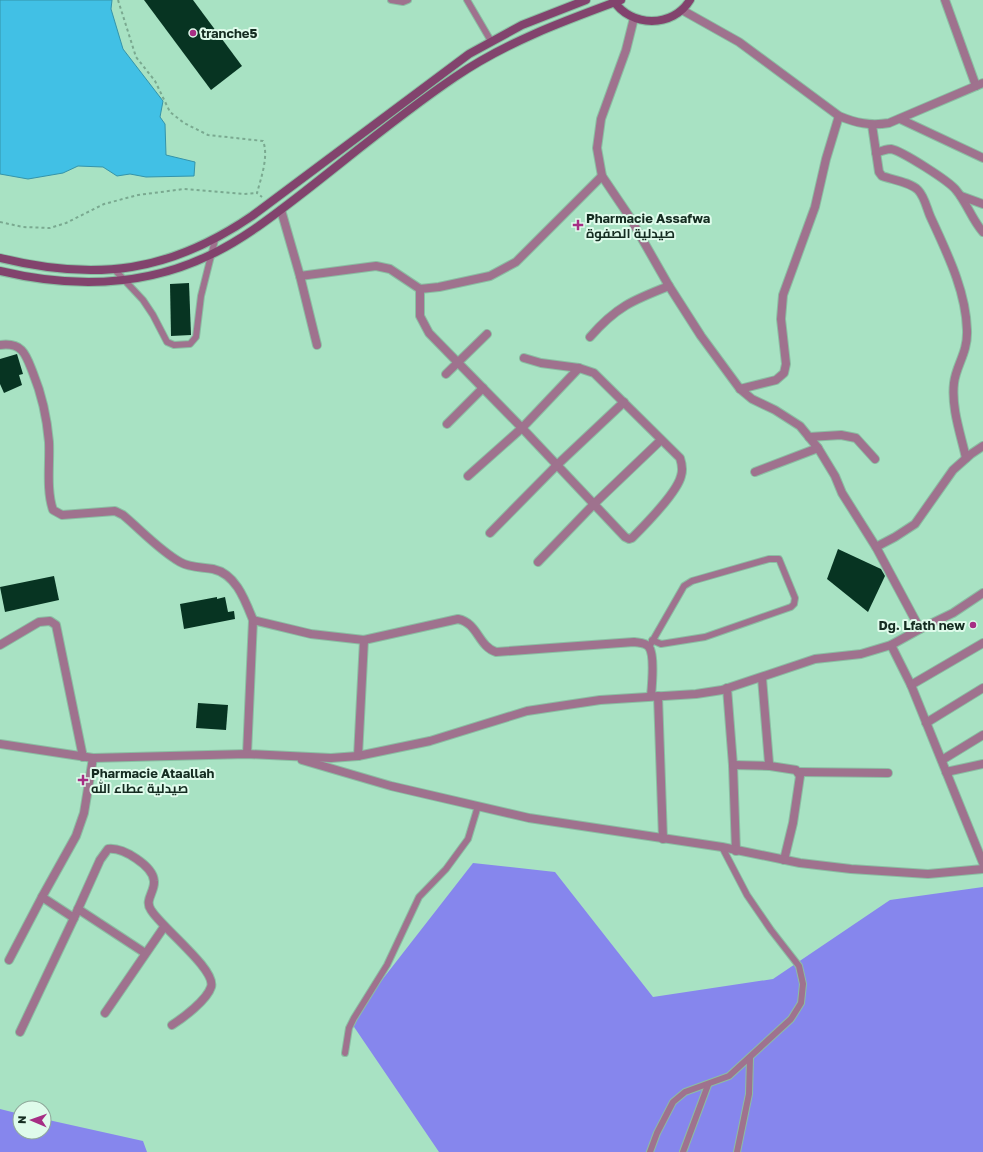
<svg xmlns="http://www.w3.org/2000/svg" width="983" height="1152" font-family="'Golos Text',Cairo,sans-serif">
<style>
.forest{fill:#8686ed}
.water{fill:#41c0e5;stroke:#3494aa}
.building{fill:#073422}
.lines{fill:none;stroke-linecap:round;stroke-linejoin:round}
.service-casing{stroke:#8bbea3;stroke-width:8}
.minor-casing{stroke:#8bbea3;stroke-width:10}
.secondary-casing{stroke:#8bbea3;stroke-width:10}
.path{stroke:#7aa990;stroke-width:2;stroke-dasharray:3 3;stroke-linecap:butt}
.service{stroke:#9f728e;stroke-width:6}
.minor{stroke:#9f728e;stroke-width:8}
.secondary{stroke:#82436d;stroke-width:8}
.poi-dot{fill:#a62e84;stroke:#dffbeb;stroke-width:1.5}
.labels{text-anchor:middle;dominant-baseline:central;stroke-width:4;stroke-linejoin:round;paint-order:stroke}
.poi-label{font-size:13px;font-weight:bold;fill:#152c21;stroke:#dffbeb;text-anchor:start}
</style>
<rect width="100%" height="100%" fill="#a8e2c3"/>
<g class="forest">
<polygon points="473,863 555,872 653,997 773,979 890,900 983,887 983,1152 439,1152 350,1021"/>
<polygon points="0,1109 20,1114 20,1132 44,1132 44,1119 143,1141 147,1152 0,1152"/>
</g>
<polygon class="water" points="0,0 112,0 111,9 123,49 163,101 160,117 165,124 166,155 195,162 194,176 146,177 130,174 117,176 103,167 78,166 63,173 28,179 0,174"/>
<g class="building">
<polygon points="144,0 193,0 242,66 211,90"/>
<polygon points="189,283 191,335 171,336 170,284"/>
<polygon points="17,354 23,374 19,375 22,385 4,393 0,384 0,359"/>
<polygon points="838,549 881,569 885,576 868,612 827,579"/>
<polygon points="54,576 59,600 5,612 0,587"/>
<polygon points="217,597 217,599 225,597 228,612 234,611 235,619 184,629 180,604"/>
<polygon points="198,703 228,705 226,730 196,728"/>
</g>
<g class="lines">
<defs>
<g id="service">
<polyline points="391,0 403,2 408,0"/>
<polyline points="467,0 491,41"/>
<polyline points="114,269 143,300 153,315 167,342 174,345 190,344 196,337 201,296 215,240"/>
<polyline points="649,647 684,586 692,581 769,559 779,559 795,598 794,604 791,607 705,637 661,644 652,640"/>
<polyline points="345,1053 349,1028 354,1018 387,965 419,897 446,869 468,839 478,806"/>
<polyline points="650,1152 657,1133 673,1102 685,1092 729,1076 791,1019 801,1003 803,984 799,966 771,930 747,895 722,847"/>
<polyline points="683,1152 708,1085"/>
<polyline points="737,1152 749,1094 750,1058"/>
</g>
<g id="minor">
<polyline points="945,0 976,86"/>
<path d="M682,10L739,42L839,116C856,123 870,126 889,123L983,83"/>
<polyline points="634,18 626,50 601,119 597,148 602,176 629,216 669,286 701,336 740,389 752,399 775,410 800,426 818,448 835,476 842,493 876,547 920,629"/>
<polyline points="900,119 983,158"/>
<path d="M872,125L879,172L882,176C893,180 910,182 918,190C925,197 927,210 931,218C947,253 966,291 967,330C968,353 956,365 954,383C951,408 961,435 966,458"/>
<path d="M876,153C881,151 886,149 891,149C902,151 949,181 956,190C967,203 972,220 983,232"/>
<polyline points="961,196 983,204"/>
<polyline points="281,210 300,276 376,266 390,269 420,289 439,287 490,276 516,262 602,176"/>
<polyline points="300,276 317,345"/>
<path d="M420,289V316L429,333L522,428L625,537L629,539L632,538C645,525 677,493 681,476C683,470 682,464 680,458L594,373L579,368L541,363L524,358"/>
<path d="M590,337C616,307 633,300 669,286"/>
<path d="M0,345C23,342 26,355 33,373C42,395 47,419 49,442C50,464 46,489 53,510L62,515L115,511L123,515C141,530 159,550 180,562C190,568 202,567 213,569C236,574 245,600 253,620L247,754"/>
<polyline points="446,374 487,334"/>
<polyline points="740,389 776,380 784,373 786,364 781,319 783,295 815,207 826,159 839,116"/>
<polyline points="447,424 483,388"/>
<polyline points="809,437 841,435 856,438 875,459"/>
<polyline points="755,472 818,448"/>
<polyline points="468,476 522,428 579,368"/>
<polyline points="490,533 557,465 624,402"/>
<polyline points="876,547 895,537 915,524 953,470 971,454 983,446"/>
<polyline points="538,562 594,504 661,440"/>
<path d="M253,620L311,634L364,640L458,619C478,623 478,646 496,652L634,642C639,643 645,642 649,647C655,655 652,685 651,696"/>
<polyline points="0,645 39,622 50,621 56,625 83,757"/>
<polyline points="891,645 911,685 983,863"/>
<polyline points="762,678 769,763 770,766 796,770 800,776 793,823 784,860"/>
<polyline points="911,685 983,643"/>
<polyline points="727,688 733,765 736,851"/>
<polyline points="658,696 663,839"/>
<polyline points="926,723 983,688"/>
<polyline points="0,744 93,758 247,754 331,758 358,756 430,741 527,711 600,700 696,694 722,690 815,659 861,654 891,645 920,629 953,613 983,593"/>
<polyline points="358,756 364,640"/>
<path d="M93,758L84,813L76,836L42,897L74,918L100,860L108,849C123,847 153,866 154,881C155,892 144,900 151,910C161,927 217,970 211,987C207,1000 183,1018 172,1025"/>
<polyline points="302,760 391,786 529,818 722,847 800,863 851,869 928,874 983,869"/>
<polyline points="942,760 983,735"/>
<polyline points="733,765 770,766"/>
<polyline points="798,772 888,773"/>
<polyline points="946,772 983,764"/>
<polyline points="78,909 145,953"/>
<polyline points="9,960 42,897"/>
<polyline points="105,1013 164,927"/>
<polyline points="20,1032 74,918"/>
</g>
<g id="secondary">
<path d="M613,0C631,28 673,28 690,0"/>
<path d="M0,258C97,282 170,272 252,216L469,54L522,25L586,0"/>
<path d="M0,271C71,288 144,287 210,255C244,239 274,215 304,192C354,153 403,112 455,77C506,42 564,21 621,0"/>
</g>
</defs>
<use href="#service" class="service-casing"/>
<use href="#minor" class="minor-casing"/>
<use href="#secondary" class="secondary-casing"/>
<g class="path">
<path d="M118,0L136,57L155,81L170,112L184,123L208,135L263,141C269,156 261,178 257,193L262,197"/>
<polyline points="0,222 23,227 50,228 66,223 104,204 138,195 184,189 244,194 257,193"/>
</g>
<use href="#service" class="service"/>
<use href="#minor" class="minor"/>
<use href="#secondary" class="secondary"/>
</g>
<g class="poi-dot">
<circle cx="193" cy="33" r="4"/>
<path d="M576 219h4v4h4v4h-4v4h-4v-4h-4v-4h4z"/>
<circle cx="973" cy="625" r="4"/>
<path d="M81 774h4v4h4v4h-4v4h-4v-4h-4v-4h4z"/>
</g>
<g class="labels">
<g class="poi-label">
<text x="201" y="33">tranche5</text>
<text x="586" y="218">Pharmacie Assafwa<tspan x="586" dy="15">صيدلية الصفوة</tspan></text>
<text x="965" y="625" text-anchor="end">Dg. Lfath new</text>
<text x="91" y="773">Pharmacie Ataallah<tspan x="91" dy="15">صيدلية عطاء الله</tspan></text>
</g>
</g>
<g transform="translate(32 1120) rotate(272)"><circle r="19" fill="#dffbeb" stroke="#8ea89a"/>
<path d="M0-3L7 15L0 10L-7 15Z" fill="#a62e84"/>
<text y="-6" font-size="11" font-weight="bold" text-anchor="middle" fill="#152c21">N</text>
</g>
</svg>
